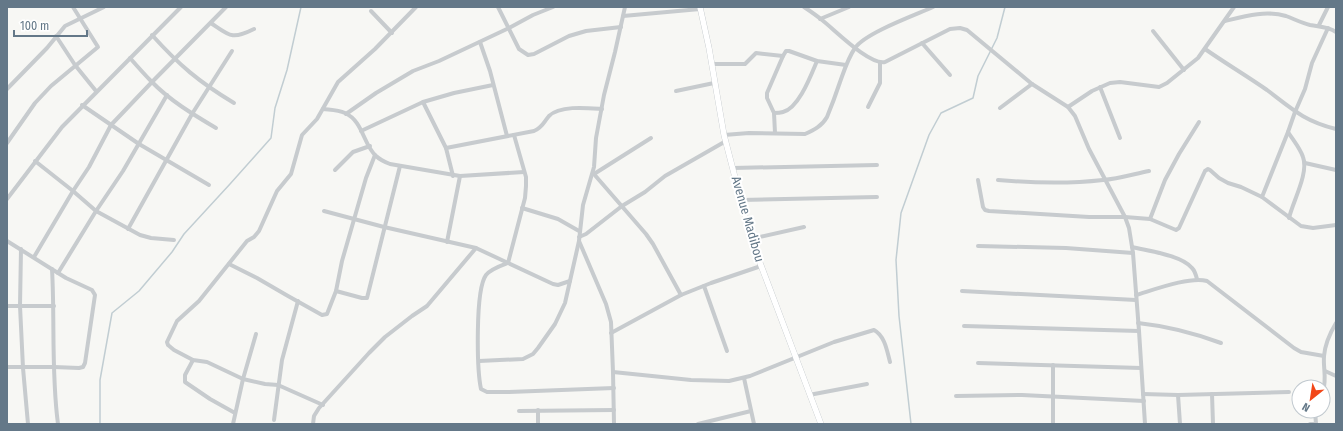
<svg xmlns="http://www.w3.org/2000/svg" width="1343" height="431" font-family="'Fira Sans Condensed',sans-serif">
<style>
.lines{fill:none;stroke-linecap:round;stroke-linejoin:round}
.stream{stroke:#c1cdd2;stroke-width:1.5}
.secondary-casing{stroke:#b9bfc3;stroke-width:6}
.street{stroke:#c7cbce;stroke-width:4}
.secondary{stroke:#fff;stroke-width:5.5}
.labels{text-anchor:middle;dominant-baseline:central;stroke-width:4;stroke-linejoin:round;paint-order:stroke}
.street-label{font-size:13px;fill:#647888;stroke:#fff}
</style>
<rect width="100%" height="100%" fill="#f7f7f4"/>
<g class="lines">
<g class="stream">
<polyline points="100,424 100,380 112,313 139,291 172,252 184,234 230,184 271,138 275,108 287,70 301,7"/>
<polyline points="911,424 899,316 896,260 901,213 929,135 941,113 973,98 978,76 997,38 1005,7"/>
</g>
<defs>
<polyline id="secondary" points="700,7 709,48 724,135 751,239 821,424"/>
</defs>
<use href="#secondary" class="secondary-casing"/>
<g class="street">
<polyline points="498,7 519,49 528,55 534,54 569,36 586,31 621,27"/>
<path d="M804,7C810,11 816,15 822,20C835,30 869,65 885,62L950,29L960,28L967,30L1032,84L1068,107L1075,116L1089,149L1125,217L1129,228L1133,253L1139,331L1145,424"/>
<polyline points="371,11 392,33"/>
<polyline points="623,16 700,9"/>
<polyline points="820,19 849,7"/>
<path d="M1225,21C1245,16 1266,10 1286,16C1294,19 1302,23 1310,25C1320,27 1327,26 1336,32"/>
<path d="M211,23C230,36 232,40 254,29"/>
<polyline points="1319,25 1328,7"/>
<polyline points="1328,28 1312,63 1305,89 1295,112 1288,132 1262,197 1301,226 1313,228 1336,225"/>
<polyline points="1153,31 1184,70"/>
<path d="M152,35C179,65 199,82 234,103"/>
<polyline points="56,36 75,65 96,91"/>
<polyline points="480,42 490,71 507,136"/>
<polyline points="922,43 950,75"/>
<path d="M1205,49C1225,63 1247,76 1267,90C1292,109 1304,121 1336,129"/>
<path d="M130,58C137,66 144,74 151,81C169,100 194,115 216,128"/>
<polyline points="711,64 745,64 756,53 783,56"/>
<polyline points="1100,87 1120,138"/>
<polyline points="7,89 47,48 65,26 104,7"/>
<polyline points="676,91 714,83"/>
<polyline points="423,102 446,148 453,176"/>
<polyline points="82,105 139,144 209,185"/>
<polyline points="868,107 880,83 880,63"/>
<polyline points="1068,107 1092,91 1110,83 1120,82 1159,87 1167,83 1198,58 1234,7"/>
<polyline points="1000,108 1032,84"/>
<path d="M323,109C331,110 338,110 345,113C363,121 363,144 376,156C380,160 385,162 390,164L460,176L524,172"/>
<path d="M774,113C777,113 780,113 783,112C799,108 811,75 817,61"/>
<polyline points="346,114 376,93 413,71 439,61 509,28 533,15 553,7"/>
<polyline points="361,131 423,102 454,93 493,85"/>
<path d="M1288,132C1293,140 1300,148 1303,157C1309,173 1293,201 1289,218"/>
<polyline points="775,133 774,113 767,98 767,93 783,56 786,51 789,51 817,61 846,65"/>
<path d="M514,135L526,177V186L525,198L508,263C500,266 491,269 486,275C475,290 477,370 481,389L487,392H509L614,388"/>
<path d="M724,135L749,133L805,134C814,130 822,126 827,117C832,105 836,94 840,82C844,71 848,58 855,48C865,33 915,15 933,7"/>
<polyline points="7,143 35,103 51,86 98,47 73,7"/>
<path d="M446,148L534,131C543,127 543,123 549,116C560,105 588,108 602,109"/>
<polyline points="35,161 73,191 96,211 140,235 151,238 174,240"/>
<polyline points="1305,163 1336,170"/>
<polyline points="733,168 877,165"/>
<polyline points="335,170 353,152 370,146"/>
<polyline points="593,173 646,234 653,244 681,295"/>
<polyline points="594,174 651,138"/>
<polyline points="978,180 983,207 985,210 989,211 1089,217 1125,217 1150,219 1176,230 1179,228 1205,171 1208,169 1210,170 1219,178 1228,183 1241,187 1262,197"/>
<path d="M998,180C1033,183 1068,184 1103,180C1118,179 1134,174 1149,171"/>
<polyline points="7,199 62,127 181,7"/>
<polyline points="741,200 877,197"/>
<polyline points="522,208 558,219 579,231"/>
<polyline points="324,211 384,227 476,248 553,284 558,285 570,281"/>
<polyline points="1150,219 1165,180 1179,154 1199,122"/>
<polyline points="128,229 192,114 232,51"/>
<polyline points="579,237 586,234 622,206 645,192 665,176 726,141"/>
<polyline points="751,239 804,227"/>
<polyline points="7,241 66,278 92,290 95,295 85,363 83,367 79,368 54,367 7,367"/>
<polyline points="447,242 460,176"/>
<polyline points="978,246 1066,248 1133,253"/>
<path d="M1132,247C1148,251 1181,255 1192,268C1195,271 1196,275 1197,279"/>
<polyline points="21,249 20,306 23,368 28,424"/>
<polyline points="34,257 73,191 89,167 111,125 152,82 226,7"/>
<polyline points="229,264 257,278 288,296 322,315 327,314 336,291 342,261 366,178 375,155"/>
<path d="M52,269C55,321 51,373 58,424"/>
<polyline points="58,273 96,211 123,171 167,95"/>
<polyline points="704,286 727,351"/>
<polyline points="336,291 362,298 367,298 400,166"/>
<polyline points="962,291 1136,300"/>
<path d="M1136,295C1153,290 1190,276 1207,281L1294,348L1301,352L1324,356"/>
<polyline points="7,306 54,306"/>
<path d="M1138,323C1166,326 1194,333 1221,343"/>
<polyline points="964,326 1139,331"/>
<polyline points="611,333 681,295 711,283 761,266"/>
<polyline points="193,360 185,375 185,382 210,399 235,413"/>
<polyline points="479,361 523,359 533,354 538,348 555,324 565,303 579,241"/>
<polyline points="978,363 1141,368"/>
<polyline points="1053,365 1053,424"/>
<polyline points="1325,371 1336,376"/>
<path d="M613,372L691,380L729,381L750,376L834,342L874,330C885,336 887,351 890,362"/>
<polyline points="744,378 754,424"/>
<path d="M1323,391C1327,379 1323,368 1324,356C1325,345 1330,333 1336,323"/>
<polyline points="1143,394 1178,395 1289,392"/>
<polyline points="1212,394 1213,424"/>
<polyline points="809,395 867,384"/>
<polyline points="1178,395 1180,424"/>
<polyline points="956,396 1022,395 1144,401"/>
<polyline points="323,405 278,385 265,384 243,379 207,362 193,360 174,350 168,345 167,342 177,321 199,301 247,241 254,237 259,231 277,191 291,174 302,135 317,119 338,82 375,49 416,7"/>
<polyline points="519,411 614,410"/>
<polyline points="1315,411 1316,424"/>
<polyline points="274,420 282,360 298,301"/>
<polyline points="233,424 243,379 256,334"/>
<polyline points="313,424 314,416 319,408 369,353 385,337 412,316 427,306 476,248"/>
<polyline points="538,424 538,410"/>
<polyline points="614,424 613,372 611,322 606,304 579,241 583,205 594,167 596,138 604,95 615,52 625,7"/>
<polyline points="698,424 751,411"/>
<polyline points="1310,424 1316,424"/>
</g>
<use href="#secondary" class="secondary"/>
</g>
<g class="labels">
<g class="street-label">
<text transform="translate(748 219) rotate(74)">Avenue Madibou</text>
</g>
</g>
<rect width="1343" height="431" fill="none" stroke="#647888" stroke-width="16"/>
<g transform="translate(1311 399) rotate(210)"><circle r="19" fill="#ffffff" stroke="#c1c9cf"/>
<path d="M0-3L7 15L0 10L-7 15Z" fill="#f24719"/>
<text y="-6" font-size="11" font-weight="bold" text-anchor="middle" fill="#647888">N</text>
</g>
<path d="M14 30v6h73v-6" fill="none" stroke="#647888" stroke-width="2"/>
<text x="20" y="30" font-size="12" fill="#647888" stroke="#ffffff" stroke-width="3" paint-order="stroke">100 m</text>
</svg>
